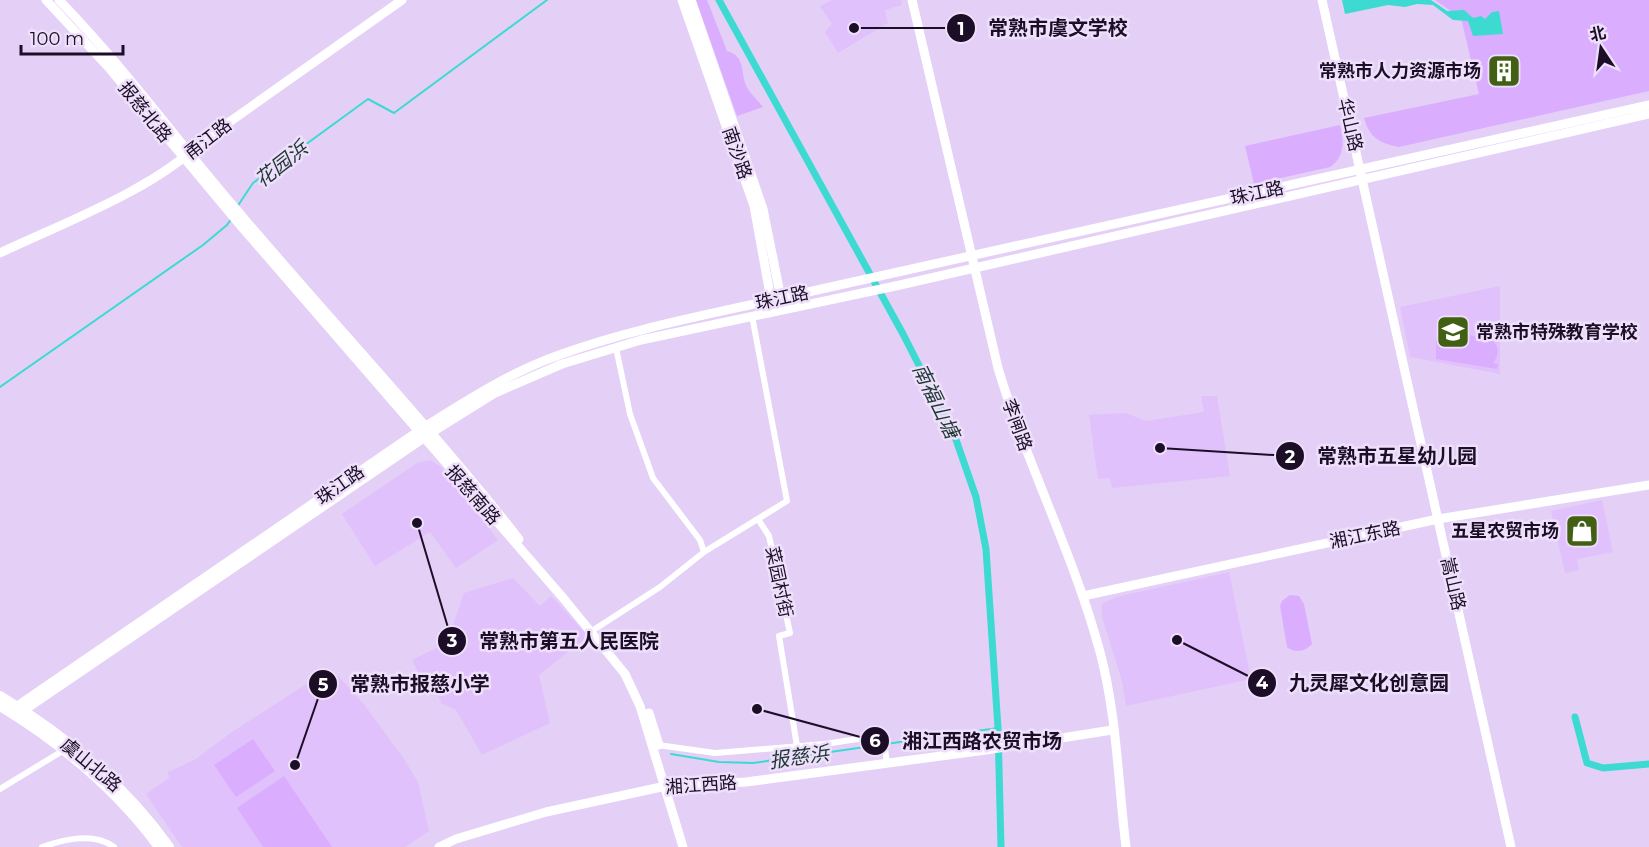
<svg xmlns="http://www.w3.org/2000/svg" width="1649" height="847" font-family="Montserrat,'Noto Sans SC',sans-serif">
<style>
.built{fill:#e1c1fb}
.green{fill:#dbadff}
.water{fill:#3ddad2}
.lines{fill:none;stroke-linecap:round;stroke-linejoin:round}
.stream{stroke:#3ddad2;stroke-width:2}
.canal{stroke:#3ddad2;stroke-width:7}
.street{stroke:#fff;stroke-width:6}
.secondary{stroke:#fff;stroke-width:9}
.primary{stroke:#fff;stroke-width:10}
.labels{text-anchor:middle;dominant-baseline:central;stroke-width:5;stroke-linejoin:round;paint-order:stroke}
.poi-label{font-size:18px;font-weight:bold;fill:#1c0e26;stroke:#eedffa;text-anchor:end}
.street-label{font-size:18px;fill:#1c0e26;stroke:#eedffa}
.water-label{font-size:20px;font-style:italic;fill:#1f3836;stroke:#eedffa}
.leader{fill:none;stroke:#1c0e26;stroke-width:2}
.callout-dot{fill:#1c0e26;stroke:#eedffa;stroke-width:2}
.mark-label{font-size:18px;text-anchor:middle;font-weight:bold;fill:#fff}
.callout-label{font-size:20px;text-anchor:middle;font-weight:bold;fill:#1c0e26;stroke:#eedffa;stroke-width:5;stroke-linejoin:round;paint-order:stroke}
</style>
<rect width="100%" height="100%" fill="#e4cff7"/>
<g class="built">
<polygon points="832,0 901,0 902,5 885,10 888,23 838,53 825,32 832,24 820,6"/>
<polygon points="1500,286 1500,374 1410,357 1400,307"/>
<polygon points="1201,396 1217,396 1230,476 1112,488 1110,478 1098,479 1089,415 1126,413 1146,421 1204,412"/>
<polygon points="430,460 440,466 498,540 456,568 430,532 375,566 342,514 417,463"/>
<polygon points="1602,500 1613,552 1577,559 1579,570 1565,573 1551,511"/>
<polygon points="1229,572 1251,679 1126,706 1122,681 1102,617 1102,604 1116,597"/>
<polygon points="513,578 540,606 551,596 588,636 539,675 550,723 482,755 456,710 442,704 427,673 420,676 412,660 447,643 464,593"/>
<polygon points="325,672 339,677 363,703 404,759 418,782 429,831 405,847 182,847 146,794 169,778 168,772 196,759 229,734"/>
</g>
<g class="green">
<path d="M696,0H707L727,51C744,56 741,68 745,83C747,91 758,100 763,107L737,116Z"/>
<path d="M1435,0H1649V91L1399,147C1379,143 1370,138 1364,118L1479,94L1461,18Z"/>
<path d="M1340,125C1344,142 1345,156 1330,167L1254,184L1245,146Z"/>
<path d="M1450,331L1492,340C1500,347 1499,355 1493,363L1498,364L1497,369L1436,359V338Z"/>
<path d="M1290,595L1299,596L1304,604L1312,644C1306,651 1295,654 1287,647L1280,606L1282,601Z"/>
<polygon points="253,739 275,771 236,797 214,765"/>
<polygon points="284,776 332,847 263,847 237,808"/>
</g>
<polygon class="water" points="1342,0 1431,0 1447,11 1464,10 1473,18 1481,16 1485,19 1492,12 1499,11 1503,34 1473,36 1468,21 1453,20 1433,5 1417,4 1405,7 1388,5 1345,14"/>
<g class="lines">
<g class="stream">
<polyline points="237,207 253,183 368,99 394,113 547,0"/>
<polyline points="0,387 203,245 227,225 232,218"/>
<polyline points="671,754 719,762 753,763 998,728"/>
</g>
<g class="canal">
<polyline points="719,0 903,334 954,434 976,497 986,549 998,728 1001,847"/>
<polyline points="1575,717 1587,763 1603,768 1649,764"/>
</g>
<g class="street">
<polyline points="616,348 630,414 653,478 700,540 704,552"/>
<polyline points="758,519 769,536 790,633 779,636 797,746"/>
<polyline points="595,629 660,587 704,552 787,501 752,316"/>
<polyline points="658,745 715,753 825,744 883,735 887,763"/>
<polyline points="0,789 64,750"/>
<path d="M42,847C65,839 94,832 114,847"/>
</g>
<g class="secondary">
<polyline points="46,0 110,69 241,226 564,599 625,674 640,706 683,847"/>
<path d="M59,0C122,65 176,139 235,208C329,319 429,425 519,539"/>
<polyline points="682,0 754,206 772,305"/>
<polyline points="691,0 763,209 782,303"/>
<path d="M912,0L998,368C1027,465 1074,555 1100,652C1117,715 1118,783 1126,847"/>
<polyline points="1322,0 1511,847"/>
<path d="M0,253C61,224 155,189 201,142L402,0"/>
<polyline points="1083,596 1438,519 1649,485"/>
<path d="M13,709L426,426C469,399 511,372 559,355C630,329 707,315 781,298L1649,105"/>
<polyline points="20,713 431,433 495,393 562,364 641,340 900,285 1649,114"/>
<polyline points="649,713 659,745"/>
<polyline points="439,847 456,839 546,812 666,786 746,782 986,750 1112,730"/>
</g>
<g class="primary">
<path d="M0,696C65,735 125,785 169,847"/>
<path d="M0,706C61,743 117,790 159,847"/>
</g>
</g>
<defs>
<symbol id="building-square" viewBox="-11 -11 22 22"><rect x="-9" y="-9" width="18" height="18" rx="4" fill="#426014" stroke="#eedffa"/><path d="M-4-6H4V6H1V3H-1V6H-4ZM-2.5-4.3h1.7v1.8h-1.7ZM.8-4.3h1.7v1.8H.8ZM-2.5-1h1.7V.8h-1.7ZM.8-1h1.7V.8H.8Z" fill="#fff"/></symbol>
<symbol id="school-square" viewBox="-11 -11 22 22"><rect x="-9" y="-9" width="18" height="18" rx="4" fill="#426014" stroke="#eedffa"/><path d="M0-5L7-2L0 1L-7-2ZM-4 1L0 2.5L4 1V4Q0 6-4 4Z" fill="#fff"/></symbol>
<symbol id="shop-square" viewBox="-11 -11 22 22"><rect x="-9" y="-9" width="18" height="18" rx="4" fill="#426014" stroke="#eedffa"/><path d="M-5-2.5h2.3a2.7 3.5 0 0 1 5.4 0H5L5.5 6h-11ZM-1.5-2.5h3a1.5 2.3 0 0 0-3 0Z" fill="#fff"/></symbol>
</defs>
<g fill-rule="evenodd">
<use href="#building-square" x="1485" y="52" width="38" height="38"/>
<use href="#school-square" x="1434" y="313" width="38" height="38"/>
<use href="#shop-square" x="1563" y="512" width="38" height="38"/>
</g>
<g class="labels">
<g class="poi-label">
<text x="1481" y="71">常熟市人力资源市场</text>
<text x="1476" y="332" text-anchor="start">常熟市特殊教育学校</text>
<text x="1559" y="531">五星农贸市场</text>
</g>
<g class="street-label">
<text transform="translate(145 112) rotate(51)">报慈北路</text>
<text transform="translate(1350 125) rotate(77)">华山路</text>
<text transform="translate(208 139) rotate(-38)">甬江路</text>
<text transform="translate(737 153) rotate(71)">南沙路</text>
<text transform="translate(1257 193) rotate(-12)">珠江路</text>
<text transform="translate(782 298) rotate(-12)">珠江路</text>
<text transform="translate(1017 425) rotate(70)">李闸路</text>
<text transform="translate(340 485) rotate(-35)">珠江路</text>
<text transform="translate(473 495) rotate(49)">报慈南路</text>
<text transform="translate(1365 535) rotate(-12)">湘江东路</text>
<text transform="translate(779 582) rotate(78)">菜园村街</text>
<text transform="translate(1453 584) rotate(77)">嵩山路</text>
<text transform="translate(91 765) rotate(40)">虞山北路</text>
<text transform="translate(701 785) rotate(-4)">湘江西路</text>
</g>
<g class="water-label">
<text transform="translate(281 164) rotate(-38)">花园浜</text>
<text transform="translate(936 401) rotate(64)">南福山塘</text>
<text transform="translate(799 757) rotate(-8)">报慈浜</text>
</g>
</g>
<path class="leader" d="M854 28L961 28M1160 448L1290 456M417 523L452 641M1177 640L1262 683M295 765L323 684M757 709L875 741"/>
<g class="callout-dot">
<circle cx="854" cy="28" r="6"/>
<circle cx="1160" cy="448" r="6"/>
<circle cx="417" cy="523" r="6"/>
<circle cx="1177" cy="640" r="6"/>
<circle cx="295" cy="765" r="6"/>
<circle cx="757" cy="709" r="6"/>
<circle cx="961" cy="28" r="15"/>
<circle cx="1290" cy="456" r="15"/>
<circle cx="452" cy="641" r="15"/>
<circle cx="1262" cy="683" r="15"/>
<circle cx="323" cy="684" r="15"/>
<circle cx="875" cy="741" r="15"/>
</g>
<g class="mark-label">
<text x="961" y="35">1</text>
<text x="1290" y="463">2</text>
<text x="452" y="647">3</text>
<text x="1262" y="689">4</text>
<text x="323" y="691">5</text>
<text x="875" y="747">6</text>
</g>
<g class="callout-label">
<text x="1058" y="35">常熟市虞文学校</text>
<text x="1397" y="463">常熟市五星幼儿园</text>
<text x="569" y="648">常熟市第五人民医院</text>
<text x="1369" y="690">九灵犀文化创意园</text>
<text x="420" y="691">常熟市报慈小学</text>
<text x="982" y="748">湘江西路农贸市场</text>
</g>
<g transform="translate(1601 48) rotate(347)" stroke="#eedffa" stroke-width="4.5" paint-order="stroke">
<path d="M0-4.5L10 22L0 15L-10 22Z" fill="#1c0e26"/>
<text y="-9" font-size="16" font-weight="bold" text-anchor="middle" fill="#1c0e26">北</text>
</g>
<path d="M21 45v9h102v-9" fill="none" stroke="#1c0e26" stroke-width="3"/>
<text x="30" y="45" font-size="18" fill="#1c0e26" stroke="#eedffa" stroke-width="4.5" paint-order="stroke">100 m</text>
</svg>
